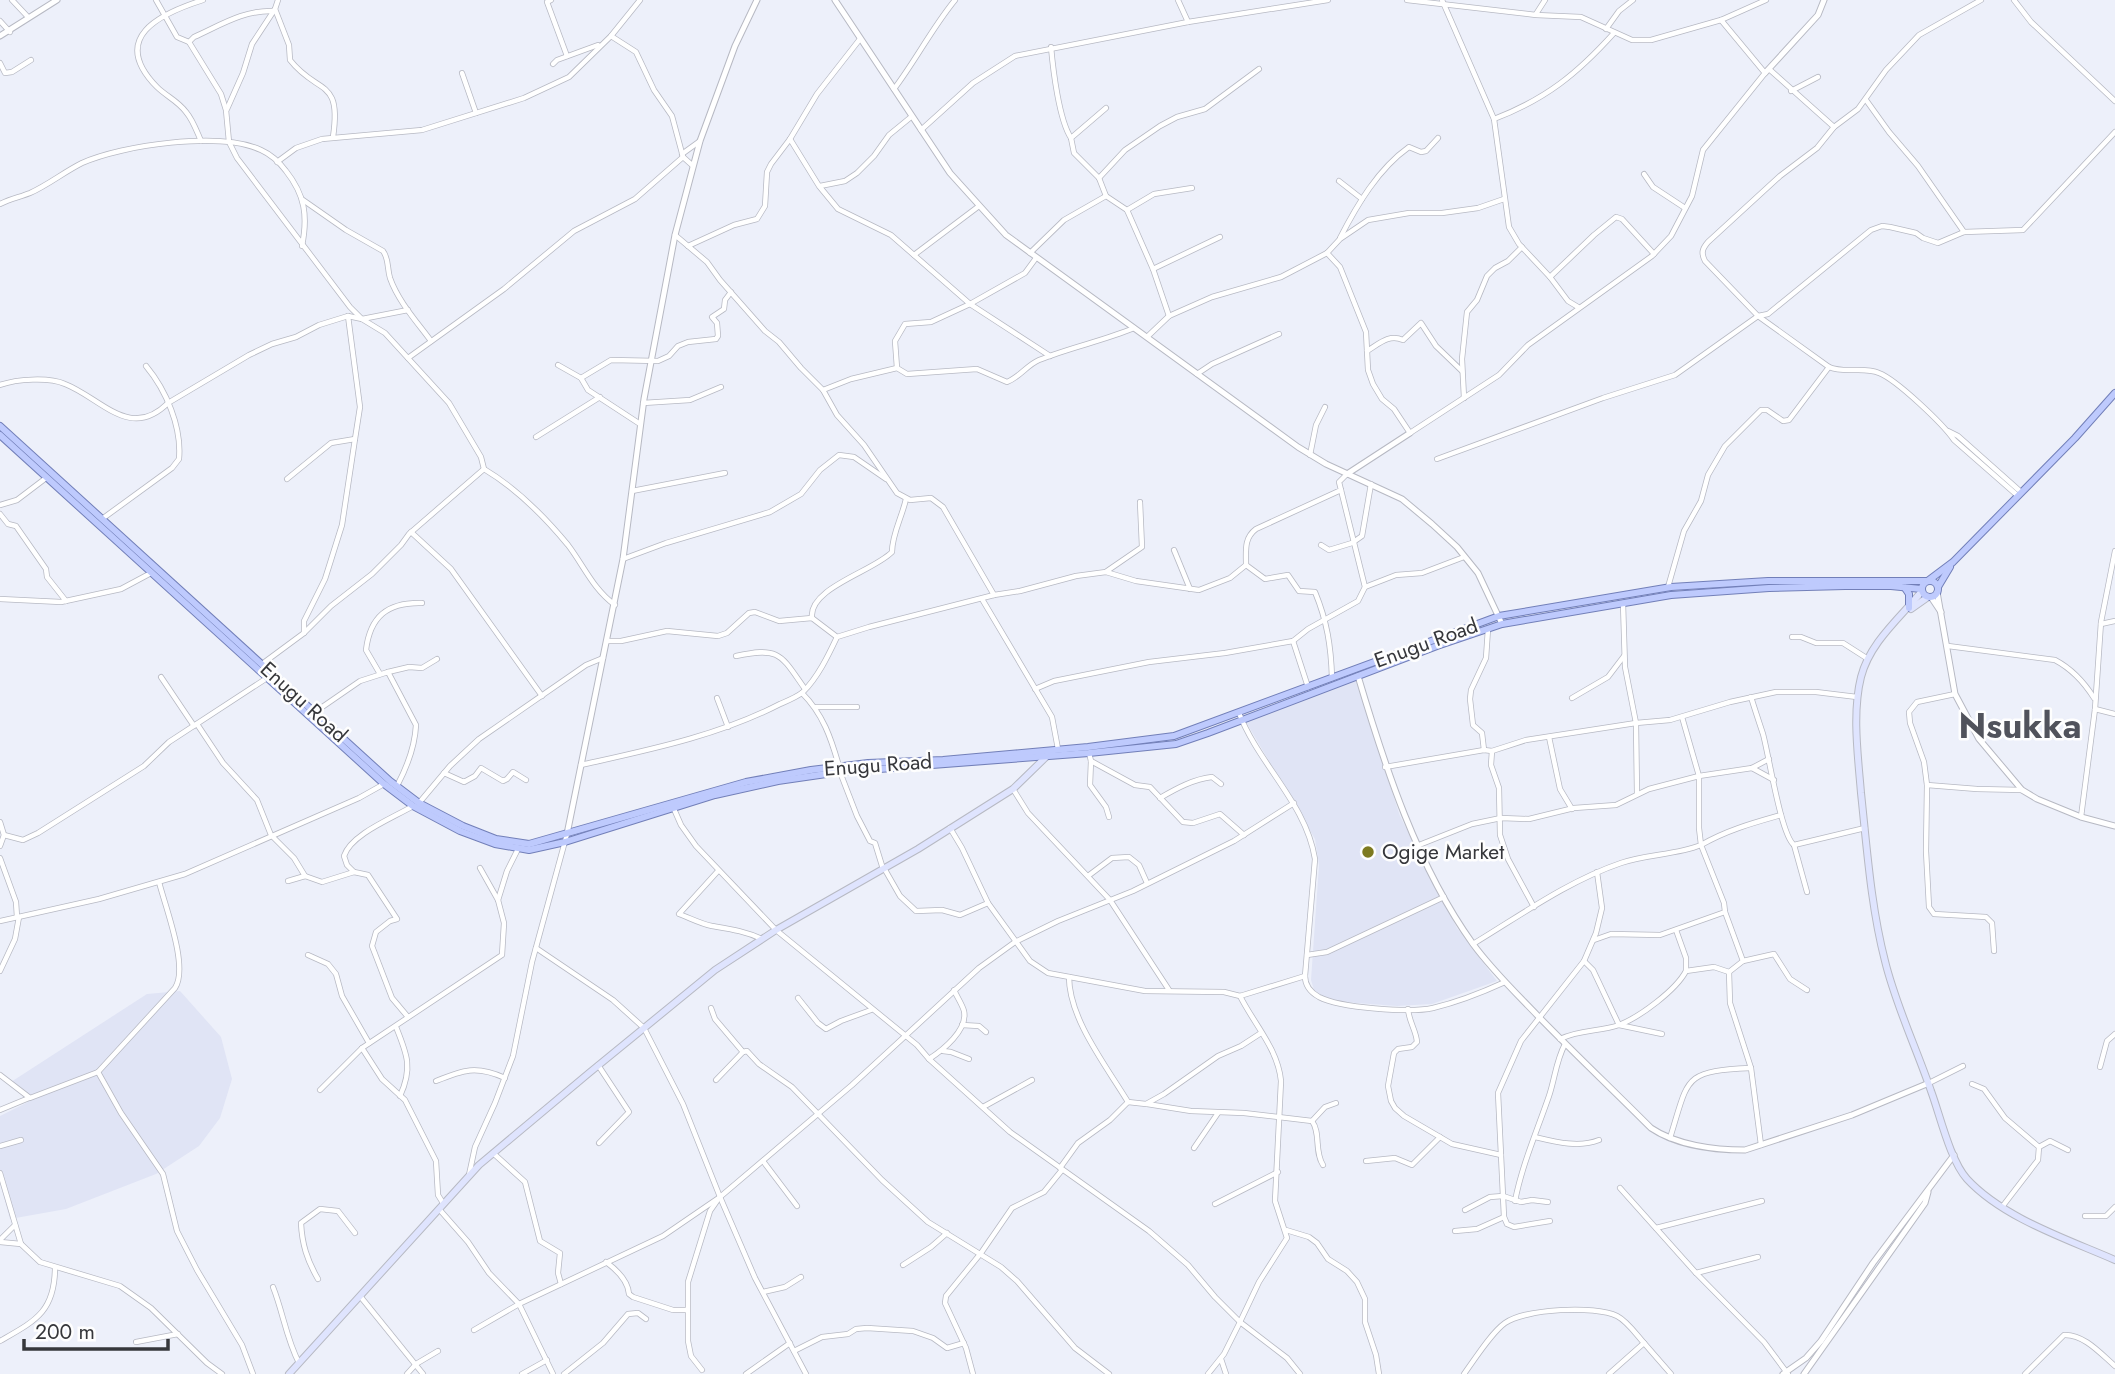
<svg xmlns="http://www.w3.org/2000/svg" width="2115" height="1374" font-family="Jost,sans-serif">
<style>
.built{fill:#e0e4f5}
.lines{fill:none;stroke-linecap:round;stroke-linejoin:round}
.minor-casing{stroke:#b7b9c3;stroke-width:6}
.tertiary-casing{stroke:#b7b9c3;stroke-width:7}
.secondary-casing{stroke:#b7b9c3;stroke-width:8}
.primary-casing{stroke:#727fb8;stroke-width:8}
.minor{stroke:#fff;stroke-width:4.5}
.tertiary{stroke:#fff;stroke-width:5}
.secondary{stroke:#dfe4fe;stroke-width:6}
.primary{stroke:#becafd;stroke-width:6}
.poi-dot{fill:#7d7a20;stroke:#fefefe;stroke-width:2.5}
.labels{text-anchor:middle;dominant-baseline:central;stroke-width:5;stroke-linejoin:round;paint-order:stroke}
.street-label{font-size:21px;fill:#36373b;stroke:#fefefe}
.poi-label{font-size:21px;fill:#36373b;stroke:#fefefe;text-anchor:start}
.town-label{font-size:35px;font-weight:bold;fill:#51535c;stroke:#fefefe}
</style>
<rect width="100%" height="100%" fill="#edf0fa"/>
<g class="built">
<polygon points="1356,680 1400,816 1457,928 1497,981 1432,1004 1397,1006 1343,1002 1320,997 1315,993 1311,980 1319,865 1315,839 1246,722"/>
<polygon points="180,991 221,1037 232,1079 220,1118 199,1146 156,1174 66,1209 10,1219 0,1183 0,1116 28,1102 11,1082 147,994"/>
</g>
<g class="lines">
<defs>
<g id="minor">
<polyline points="12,0 28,17"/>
<path d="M156,0L177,37L189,42L194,37C221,25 243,10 274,11"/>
<polyline points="551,0 547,2 567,56"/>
<polyline points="1178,0 1188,22"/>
<polyline points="1407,0 1536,15 1581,17 1632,40 1651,40 1721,20 1766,0"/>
<polyline points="1442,0 1494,119 1509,227 1519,244 1550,277 1568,301 1578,307"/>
<path d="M1981,0L1919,35L1886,70L1858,109L1834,127L1817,148L1780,176L1708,242C1702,249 1701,253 1705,261L1758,316L1829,367C1845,374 1863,366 1879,373C1897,380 1943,424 1954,440L2018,496"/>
<polyline points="2014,0 2031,22 2115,101"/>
<path d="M275,9L289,45L290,60C317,95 342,77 333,137"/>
<polyline points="1536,14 1545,0"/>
<polyline points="0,21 10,32"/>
<polyline points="1606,29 1619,11 1633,0"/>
<polyline points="611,36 636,52 654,90 672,116 683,157 692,165"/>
<path d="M189,42L221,94L226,110L229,142L237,158L350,307L362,319L385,333L449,403L481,457L484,469C516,488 544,516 568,545C584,566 593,589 615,605"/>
<path d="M1051,47C1053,69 1059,120 1071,138"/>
<polyline points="0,63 5,73 12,72 31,60"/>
<polyline points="553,64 557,60 598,45"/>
<polyline points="1769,69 1834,127"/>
<polyline points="462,73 476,113"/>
<path d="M894,89C916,60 932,28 955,0"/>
<polyline points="1791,91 1818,77"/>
<polyline points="1866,100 1889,132 1918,166 1964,232"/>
<polyline points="227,109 243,73 252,44 275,9 278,0"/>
<path d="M1494,119C1546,99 1577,74 1614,33"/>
<polyline points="921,130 973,83 1015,56 1188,22 1328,0"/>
<polyline points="790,139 819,186 838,209 891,235 970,304 1050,356"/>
<path d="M201,141C197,132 193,120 186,112C178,101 166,96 157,87C109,38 159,14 203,0"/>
<polyline points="682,154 700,141"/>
<polyline points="277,162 296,148 322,139 422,130 524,98 569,77 611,36 640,0"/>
<polyline points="1644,174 1653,187 1685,208"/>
<polyline points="1099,178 1125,150 1160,126 1177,117 1205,109 1259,69"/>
<polyline points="1339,181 1362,199"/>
<polyline points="820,186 845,181 857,173 874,156 889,135 911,117"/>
<polyline points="1106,196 1099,178 1074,153 1071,138 1106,108"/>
<path d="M303,200L346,230L383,251C389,259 387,268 390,278C398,301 417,322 431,341"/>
<path d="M0,204C10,199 20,197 30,193C48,185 64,172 82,163C122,145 220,131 261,150C270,154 280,163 286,171C305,195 308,216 302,246"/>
<polyline points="1127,210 1154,194 1192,188"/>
<polyline points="675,235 707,262 720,280 765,331 779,342 801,368 823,390 837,415 864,445 897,493 910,500 931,498 943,507 994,595"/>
<path d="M1340,238C1357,205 1378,169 1409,147L1421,152L1426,151L1438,138"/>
<polyline points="688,246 734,225 757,219 765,206 767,172 771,164 790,139 817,94 860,39"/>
<polyline points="1030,253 1064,220 1106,196 1127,210 1153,269 1169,316"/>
<polyline points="1327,253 1340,267 1366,332 1368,370 1373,384 1382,399 1394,409 1410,433 1499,375 1528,345 1652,256 1671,236 1692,196 1703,150 1765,73 1721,20"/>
<polyline points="914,255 979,206"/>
<polyline points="1153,269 1220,237"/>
<polyline points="1550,277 1594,235 1616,217 1622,219 1654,254"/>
<polyline points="1147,337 1169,316 1212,297 1281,277 1327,253 1340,239 1368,220 1409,213 1442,213 1478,208 1504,199"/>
<path d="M1367,351C1380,343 1389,334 1403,340L1421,323L1436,346L1462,371"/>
<polyline points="408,358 504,289 574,231 635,199 683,157"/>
<polyline points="558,365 581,378 588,390 640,424"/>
<polyline points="897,368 895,341 905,324 931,322 970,304 1025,273 1036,258"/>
<polyline points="1197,374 1212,364 1279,334"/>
<polyline points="581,378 611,360 658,361 669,356 678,346 688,342 716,339 718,336 717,323 712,317 724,309 725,300 731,292"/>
<path d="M0,385C17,379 49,377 65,384C101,398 130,441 168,403L249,355L272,344L296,337L319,325L348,316L362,319L408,310"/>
<path d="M823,390L851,379L897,368L907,374L977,369L1007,382C1020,377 1027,365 1039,360C1071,347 1103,341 1134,328"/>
<polyline points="1464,398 1462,359 1467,312 1477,300 1487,276 1495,268 1508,261 1522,247"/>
<polyline points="643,403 690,400 721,387"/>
<polyline points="1948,431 1958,436 2021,492"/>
<polyline points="536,437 600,397"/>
<polyline points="1310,455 1316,425 1325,407"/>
<polyline points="1437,459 1603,398 1675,375 1758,316 1768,314 1871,230 1882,226 1890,227 1916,233 1923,238 1938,243 1964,232 2023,230 2115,132"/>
<polyline points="287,479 331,443 355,439"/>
<polyline points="632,491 725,473"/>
<polyline points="0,505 17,500 46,478"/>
<polyline points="0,514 8,524 16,526 46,569 47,577 66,601"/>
<path d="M102,519L172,468L179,459C182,427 166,390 146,366"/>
<polyline points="411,532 451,569 542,696"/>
<polyline points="1321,545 1329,550 1352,543 1362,536 1371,484"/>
<polyline points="1174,550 1190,589"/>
<polyline points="623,559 666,543 770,512 801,494 820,470 839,455 854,457 886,479"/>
<path d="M1246,565L1265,579L1288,575L1299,591L1315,592C1327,621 1331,646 1332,678"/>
<polyline points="1107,571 1142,547 1140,502"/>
<polyline points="1365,587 1396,575 1422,573 1464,557"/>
<polyline points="1668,587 1684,531 1701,501 1708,475 1725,446 1761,410 1767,410 1783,421 1789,420 1829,367"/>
<polyline points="0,599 61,602 121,589 151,573"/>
<polyline points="982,599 1052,717 1058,749"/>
<polyline points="1623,603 1625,667 1636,723 1637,794"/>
<path d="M812,618C808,588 874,571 892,552C892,534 902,517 906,499"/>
<polyline points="2101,624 2115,621"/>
<polyline points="304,633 304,621 325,579 342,525 355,439 360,407 348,316"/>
<polyline points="1792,637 1801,637 1816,643 1843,643 1868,659"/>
<polyline points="607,641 621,641 667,631 718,636 727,633 749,613 755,612 779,621 812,618 837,637"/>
<polyline points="1293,641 1308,687"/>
<path d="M1948,646L2055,660C2072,669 2084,682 2094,698"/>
<path d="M736,656C780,646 781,655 805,689"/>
<polyline points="262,664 304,633 331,606 372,574 401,545 409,534 484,469"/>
<polyline points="388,672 409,667 422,668 437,659"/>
<path d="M380,674L366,650C370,617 387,602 422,603"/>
<polyline points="161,677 194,726"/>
<polyline points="1035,689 1054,681 1149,662 1225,653 1293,641 1308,629 1358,601 1365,587 1341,490"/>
<path d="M802,693C823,714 831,738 839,766"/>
<polyline points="1955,694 1917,702 1909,712 1910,723 1924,762 1927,785 1926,851 1929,907 1934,914 1986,917 1992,923 1994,951"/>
<path d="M1751,697C1755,710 1759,722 1763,734C1769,756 1781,835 1794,845L1865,828"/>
<polyline points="717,698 728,727"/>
<polyline points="1572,698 1608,677 1624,656"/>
<polyline points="816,707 857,707"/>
<polyline points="2095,709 2115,714"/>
<path d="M315,712L360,681L388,672L416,725C415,746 407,767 397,786"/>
<path d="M1239,713C1259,765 1306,803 1315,859L1305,976C1305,985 1310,992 1319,997C1340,1008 1410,1013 1433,1008C1458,1002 1481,993 1505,982"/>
<polyline points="197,724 223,763 257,800 271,835 294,858 305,876"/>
<polyline points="1549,737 1560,789 1572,809"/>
<polyline points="1484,750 1482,733 1473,725 1470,699 1471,690 1486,658 1488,629"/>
<polyline points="1492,751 1491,765 1499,788 1500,835 1508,859 1534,907"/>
<polyline points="1089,753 1091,761 1090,785 1106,807 1109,817"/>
<polyline points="1091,761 1135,785 1150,787 1183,822 1193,823 1220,814 1244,835"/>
<path d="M581,765C648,750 718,736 780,704C787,701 797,697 803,692C818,677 828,656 837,637L869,627L994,595L1020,591L1076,576L1106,572L1136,581L1199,590L1230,578L1246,565C1246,550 1244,538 1256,529L1341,490L1339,482L1347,474"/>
<polyline points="1385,767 1484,750 1492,751 1526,740 1636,723 1670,720 1730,702 1776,692 1816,692 1857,697"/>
<polyline points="1752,768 1774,780"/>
<polyline points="840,772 857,816 870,841 875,843 883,869"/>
<polyline points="444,773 464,782 475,776 481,768 503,781 507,779 513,772 526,780"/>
<polyline points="1927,785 1977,789 2022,790"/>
<polyline points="1013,789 1028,813 1110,900 1169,990"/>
<path d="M1160,798C1177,788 1194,779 1212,777L1221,784"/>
<polyline points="419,803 450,766 479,739 586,665 603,658"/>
<path d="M674,809L681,825L696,846L776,930L917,1045L929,1059L1010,1132L1149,1231L1188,1265L1215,1297L1240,1322L1259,1282L1287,1238L1275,1201L1281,1081C1278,1049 1254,1024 1240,996"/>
<polyline points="2081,817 2095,709 2101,622 2115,551"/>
<polyline points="0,822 4,835 0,846"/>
<polyline points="950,828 962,848 988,903 1030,961 1048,973 1145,991 1224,992 1240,996 1305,976"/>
<polyline points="4,835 23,840 38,833 144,766 169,742 267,678"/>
<polyline points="1419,845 1472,824 1501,818 1529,819 1574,808 1616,805 1649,789 1699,776 1752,768 1769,759"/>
<polyline points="1794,845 1807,892"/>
<polyline points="0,858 16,902 17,917"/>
<polyline points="480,868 498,900"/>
<polyline points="884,868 900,896 916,911 942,910 960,915 988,903"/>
<path d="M718,871L679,914C690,918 701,924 712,926C730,929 745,931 762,939"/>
<path d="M354,872L347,865L344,856C351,834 393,818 413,806"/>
<polyline points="1088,876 1112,858 1129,857 1139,865 1147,883"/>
<polyline points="288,881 305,876 322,882 354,872 368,875 397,919 390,921 376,932 372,946 392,998 408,1017"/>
<polyline points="0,921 99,899 185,874 359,798 384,784"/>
<path d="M1594,940L1611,934L1660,935L1725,912L1724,903L1701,845C1727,830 1753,823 1781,815"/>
<path d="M1473,944C1521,915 1568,881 1621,863C1647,854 1676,855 1701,845L1699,828V776L1682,717"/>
<polyline points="536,948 613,1000 644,1028 683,1104 720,1197 755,1278 806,1374"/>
<polyline points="308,955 328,964 336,974 342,996 369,1043"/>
<polyline points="1307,955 1327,952 1444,897"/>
<polyline points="1584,961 1593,970 1619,1025 1662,1034"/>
<polyline points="1743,961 1774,954 1790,979 1807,990"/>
<polyline points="0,971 15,939 19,917"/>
<polyline points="1686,971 1714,967 1729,972 1743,961 1725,912"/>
<polyline points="1729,972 1730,1003 1751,1068 1761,1145"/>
<path d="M1069,977C1069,1019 1107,1067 1128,1102"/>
<polyline points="798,998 818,1023 826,1029 841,1021 871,1010"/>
<polyline points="711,1008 715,1019 743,1052 747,1051 759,1064 792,1087 882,1180 928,1222 1001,1267 1017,1281 1075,1348 1109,1374"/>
<path d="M1408,1009C1409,1022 1416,1030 1417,1042L1412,1047L1398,1049L1394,1053L1388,1086L1391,1101L1395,1108L1404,1116L1452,1144L1501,1155"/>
<polyline points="962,1025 979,1026 986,1032"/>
<path d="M396,1027C407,1054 413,1068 400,1096"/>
<path d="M1560,1039C1581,1029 1599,1032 1619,1025C1640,1017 1676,990 1686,971V958L1676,930"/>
<polyline points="362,1048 382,1079 405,1100 436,1161 438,1195 443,1203"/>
<polyline points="943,1051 951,1052 969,1059"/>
<path d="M929,1059C943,1050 968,1030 964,1011C962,1004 957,997 954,990"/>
<polyline points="598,1065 629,1112 599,1143"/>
<polyline points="2100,1067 2107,1041 2115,1034"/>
<polyline points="98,1072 121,1113 163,1174 177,1231 197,1270 242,1345 253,1374"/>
<path d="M0,1075L30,1098L98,1072L175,988C189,967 165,906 159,882"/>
<polyline points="716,1080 743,1052"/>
<path d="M436,1081C463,1070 476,1065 505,1078"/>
<polyline points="1929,1083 1963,1066"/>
<polyline points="1972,1084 1984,1089 2005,1118 2039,1147 2038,1160 2002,1207"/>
<polyline points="320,1090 362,1048 502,955 504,923 498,900 507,871 518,849"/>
<path d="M1147,1104L1191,1111L1244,1113L1312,1121C1321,1133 1314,1151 1323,1165"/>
<polyline points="983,1107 1032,1080"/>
<polyline points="0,1110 29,1098"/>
<polyline points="1312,1121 1325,1107 1336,1103"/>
<path d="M1535,1137C1556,1142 1579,1148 1599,1140"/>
<path d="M1670,1138C1689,1078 1682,1071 1751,1068"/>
<polyline points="0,1146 21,1140"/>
<polyline points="2039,1147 2050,1141 2068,1150"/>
<polyline points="1194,1148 1218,1113"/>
<polyline points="493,1153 525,1182 540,1241 560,1253 558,1273 561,1284"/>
<polyline points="763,1161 797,1206"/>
<polyline points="1366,1161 1395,1158 1412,1165 1440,1137"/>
<polyline points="1060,1168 1078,1143 1110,1120 1128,1102 1146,1104 1164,1094 1218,1056 1241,1046 1261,1033"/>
<polyline points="0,1173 21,1244 40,1262 120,1286 151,1308 207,1363 222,1374"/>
<polyline points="469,1175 475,1147 495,1103 513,1056 532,962 567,834"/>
<polyline points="1620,1188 1696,1273 1764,1342 1788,1374"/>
<path d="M1515,1201C1522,1165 1537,1131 1549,1096C1555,1078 1556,1061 1565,1044"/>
<polyline points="1215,1204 1278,1172"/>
<polyline points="439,1209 468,1242 489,1273 519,1304 553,1374"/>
<polyline points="1465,1210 1490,1197 1503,1196 1521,1202 1532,1200 1548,1202"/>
<polyline points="2085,1216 2106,1216 2115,1207"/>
<polyline points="1550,1221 1514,1227 1507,1224 1504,1217 1498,1093 1521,1041 1584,961 1596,933 1602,908 1597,872"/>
<polyline points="1656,1228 1762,1201"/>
<polyline points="1286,1230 1309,1237 1317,1243 1328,1259 1347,1271 1357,1282 1365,1299 1365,1322 1376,1355 1379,1374"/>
<polyline points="1455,1231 1477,1229 1504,1217"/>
<polyline points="0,1240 15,1225"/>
<polyline points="0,1242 21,1244"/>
<path d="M606,1262C617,1270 628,1280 629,1294L633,1297L673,1310H687"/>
<polyline points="903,1265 931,1247 947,1233"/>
<polyline points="1696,1273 1758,1257"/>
<path d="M318,1279C307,1260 302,1244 301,1223L320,1209L338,1211L355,1233"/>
<path d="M273,1287C283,1312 286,1338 299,1363"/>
<polyline points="763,1292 785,1287 801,1277"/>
<polyline points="360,1296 423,1374"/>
<polyline points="474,1330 519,1304 663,1236 720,1197 852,1085 979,968 1015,942 1058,921 1133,891 1234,841 1294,803"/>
<path d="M0,1341C35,1321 55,1312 55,1267"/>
<polyline points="136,1342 178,1334"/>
<polyline points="794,1351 822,1337 848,1334 856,1329 867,1328 913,1331 933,1338 947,1348 964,1343"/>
<polyline points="1221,1359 1226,1374"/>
<polyline points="702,1370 691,1356 688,1341 688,1282 710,1211 717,1201"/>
<polyline points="407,1374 416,1364 438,1351"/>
<polyline points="522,1374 547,1360"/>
<polyline points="564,1374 603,1343 628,1314 638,1313 646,1319"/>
<polyline points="746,1374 790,1343"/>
<polyline points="973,1374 966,1348 945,1303 946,1296 981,1253 1012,1208 1044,1192 1062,1170"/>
<polyline points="1208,1374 1224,1354 1240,1322 1287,1358 1300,1374"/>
<path d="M1464,1374C1475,1359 1491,1333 1505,1323C1525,1309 1595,1305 1617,1316C1627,1321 1636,1334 1644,1343"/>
<polyline points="1609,1374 1644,1343 1671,1374"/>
<path d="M2025,1374L2064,1335C2084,1334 2101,1354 2115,1366"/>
</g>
<g id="tertiary">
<polyline points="835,0 950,173 1006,235 1298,447 1326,464 1402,499 1432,524 1457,547 1478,573 1502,624"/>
<polyline points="0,36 57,0"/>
<polyline points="1765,73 1818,15 1824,0"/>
<polyline points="1347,474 1410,433"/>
<polyline points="1937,592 1955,694 1979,739 2022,790 2037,799 2081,817 2115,826"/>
<polyline points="1931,597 1941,612"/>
<path d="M1358,676C1385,767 1417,866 1473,944C1492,970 1515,992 1537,1015C1574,1053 1613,1090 1651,1128C1676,1145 1714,1150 1745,1150L1852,1115L1929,1083"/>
<polyline points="567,834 623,559 644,399 675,235 700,141 735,46 757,0"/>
<polyline points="1783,1374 1806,1358 1821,1341 1873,1263 1954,1155"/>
<polyline points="1804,1374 1925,1203 1928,1192"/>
</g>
<g id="secondary">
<path d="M1922,591C1900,618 1870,642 1861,677C1852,713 1858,756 1861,793C1867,849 1871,907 1885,961C1896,1006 1916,1047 1931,1091C1940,1115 1950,1160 1967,1179C2003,1218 2067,1239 2115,1260"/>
<polyline points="1911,609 1928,597"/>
<polyline points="289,1374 479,1165 589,1073 715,970 776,930 918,849 1013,789 1048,755"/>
</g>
<g id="primary">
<polyline points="0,426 390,781 419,803 463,826 496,839 529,844 746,782 811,770 868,763 943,760 1088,747 1174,736 1499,616 1671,587 1768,581 1926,581"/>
<polyline points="0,435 384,784 413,806 460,831 495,844 529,850 565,842 715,795 778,781 840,772 1089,753 1176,744 1208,733 1437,646 1502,624 1671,595 1769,588 1845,586 1891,586 1921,589"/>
<polyline points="1929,580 1953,562 2075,438 2115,393"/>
<circle cx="1930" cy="589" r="8"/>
<polyline points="1938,587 1950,567"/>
<polyline points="1905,588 1909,594 1909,608"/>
</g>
</defs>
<use href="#minor" class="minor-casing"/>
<use href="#tertiary" class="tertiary-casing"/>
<use href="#secondary" class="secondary-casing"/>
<use href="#primary" class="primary-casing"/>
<use href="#minor" class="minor"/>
<use href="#tertiary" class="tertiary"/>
<use href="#secondary" class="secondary"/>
<use href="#primary" class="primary"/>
</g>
<circle class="poi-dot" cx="1368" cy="852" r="7"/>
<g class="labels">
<g class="street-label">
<text transform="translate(1426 643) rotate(-20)">Enugu Road</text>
<text transform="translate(304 702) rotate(42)">Enugu Road</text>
<text transform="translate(878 765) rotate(-4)">Enugu Road</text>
</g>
<g class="poi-label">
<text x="1382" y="852">Ogige Market</text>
</g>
<g class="town-label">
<text x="2020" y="726">Nsukka</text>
</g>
</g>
<path d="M24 1339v10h144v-10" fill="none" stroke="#36373b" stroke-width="3.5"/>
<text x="35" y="1339" font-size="21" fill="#36373b" stroke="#fefefe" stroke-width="5" paint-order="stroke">200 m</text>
</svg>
